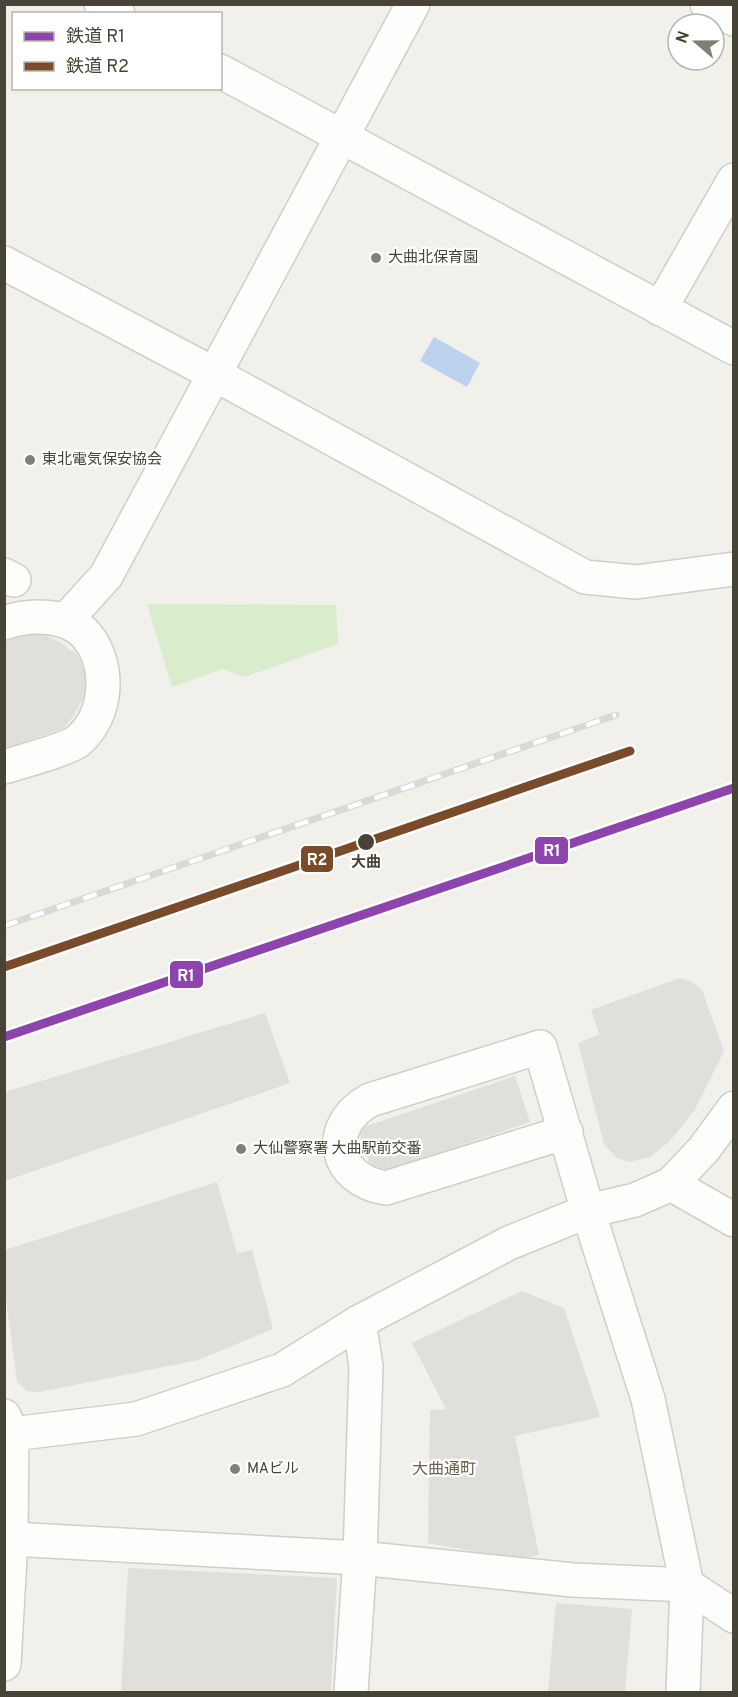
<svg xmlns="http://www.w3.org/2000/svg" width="738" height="1697" font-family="Overpass,'Noto Sans JP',sans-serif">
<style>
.green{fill:#d9eccb}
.parking{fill:#e0dfdb}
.water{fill:#bcd2ee}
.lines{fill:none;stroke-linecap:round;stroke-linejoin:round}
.minor-casing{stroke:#cfcec9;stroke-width:36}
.tertiary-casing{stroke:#cfcec9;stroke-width:36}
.minor{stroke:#fdfdfc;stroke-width:33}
.tertiary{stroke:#fdfdfc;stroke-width:33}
.rail-casing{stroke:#d9d9d8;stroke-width:7}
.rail{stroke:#fff;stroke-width:4.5;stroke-dasharray:14;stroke-linecap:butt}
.rail-1-casing{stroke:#fff;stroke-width:14}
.rail-2-casing{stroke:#fff;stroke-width:14}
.rail-1{stroke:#8e44ad;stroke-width:9}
.rail-2{stroke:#7a4b2a;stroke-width:9}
.poi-dot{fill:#828076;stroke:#fff;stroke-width:2}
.stop-dot{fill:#474437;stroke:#fff;stroke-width:2}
.labels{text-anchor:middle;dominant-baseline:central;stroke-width:4.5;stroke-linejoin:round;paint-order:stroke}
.poi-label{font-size:15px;fill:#474437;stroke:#fff;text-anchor:start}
.stop-label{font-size:15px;font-weight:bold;fill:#474437;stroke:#fff}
.neighbourhood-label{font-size:16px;fill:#6a634e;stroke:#fff}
.line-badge{stroke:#fff;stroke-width:2}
.badge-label{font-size:16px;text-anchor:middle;font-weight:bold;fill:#fff}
</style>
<rect width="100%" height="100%" fill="#f1f0eb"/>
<polygon class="green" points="147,604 336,605 338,644 245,677 223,669 172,687"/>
<g class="parking">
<polygon points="23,633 43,634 61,643 77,655 86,672 85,694 74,715 64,728 5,749 5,640"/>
<polygon points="680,978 692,982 702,990 724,1051 694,1111 670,1141 650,1157 629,1162 617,1158 604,1144 578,1043 599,1034 591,1010"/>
<polygon points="265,1013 290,1083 5,1181 5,1092"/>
<polygon points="515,1076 530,1122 373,1175 358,1129"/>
<polygon points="217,1182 237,1253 252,1250 273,1329 198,1360 40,1392 27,1391 17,1382 5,1291 5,1250"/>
<polygon points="522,1291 564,1308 600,1417 515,1436 539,1555 516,1559 428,1543 430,1410 446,1409 412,1343"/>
<polygon points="128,1568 337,1578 331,1692 121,1692"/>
<polygon points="556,1603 632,1609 625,1692 548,1692"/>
</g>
<polygon class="water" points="434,337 480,363 467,387 420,361"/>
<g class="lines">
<defs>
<g id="minor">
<polyline points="101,4 118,14"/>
<polyline points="707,4 734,19"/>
<polyline points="220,71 734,348"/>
<polyline points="4,263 216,375 585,577 636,582 734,569"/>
<polyline points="660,309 734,180"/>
<polyline points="4,575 14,580"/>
<polyline points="65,621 106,576 413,4"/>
<polyline points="671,1184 734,1220"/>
<polyline points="4,1416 12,1433 11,1539 4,1664"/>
<polyline points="11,1539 360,1558 573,1580 687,1585 734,1616"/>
<polyline points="351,1692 360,1558 366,1366 359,1322"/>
</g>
<g id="tertiary">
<path d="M4,623C29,614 68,613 87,636C111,666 108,715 78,741C68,749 20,762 4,767"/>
<path d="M566,1132L386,1188C333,1180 323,1126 370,1100L540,1047L588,1211L648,1399L687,1585L683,1692"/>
<polyline points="4,1435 136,1419 282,1370 359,1322 509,1243 588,1211 635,1200 671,1184 704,1149 734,1108"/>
</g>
</defs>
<use href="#minor" class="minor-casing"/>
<use href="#tertiary" class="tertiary-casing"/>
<use href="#minor" class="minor"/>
<use href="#tertiary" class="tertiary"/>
<defs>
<polyline id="rail" points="4,926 616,715"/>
</defs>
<use href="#rail" class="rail-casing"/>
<use href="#rail" class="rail"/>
<defs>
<polyline id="rail-1" points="4,1037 734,788"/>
<polyline id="rail-2" points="4,967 630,751"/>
</defs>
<use href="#rail-1" class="rail-1-casing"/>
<use href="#rail-2" class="rail-2-casing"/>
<use href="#rail-1" class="rail-1"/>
<use href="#rail-2" class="rail-2"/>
</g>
<g class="poi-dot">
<circle cx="376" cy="258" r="6"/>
<circle cx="30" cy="460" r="6"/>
<circle cx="241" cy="1149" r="6"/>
<circle cx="235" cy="1469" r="6"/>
</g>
<circle class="stop-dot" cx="366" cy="842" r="9"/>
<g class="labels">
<g class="poi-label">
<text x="388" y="258">大曲北保育園</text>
<text x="42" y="460">東北電気保安協会</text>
<text x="253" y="1149">大仙警察署 大曲駅前交番</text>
<text x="247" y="1469">MAビル</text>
</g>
<g class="stop-label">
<text x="366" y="863">大曲</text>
</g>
<g class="neighbourhood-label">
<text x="444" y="1470">大曲通町</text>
</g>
</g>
<g class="line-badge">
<rect x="534" y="836" width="35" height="29" rx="6" fill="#8e44ad"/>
<rect x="300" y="845" width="34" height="28" rx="6" fill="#7a4b2a"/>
<rect x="169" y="960" width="35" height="29" rx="6" fill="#8e44ad"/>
</g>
<g class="badge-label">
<text x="552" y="856">R1</text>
<text x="317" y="865">R2</text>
<text x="186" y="981">R1</text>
</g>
<rect width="738" height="1697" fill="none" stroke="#474437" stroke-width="12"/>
<rect x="12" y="12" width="210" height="78" fill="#ffffff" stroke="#b5b4af" stroke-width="1.5"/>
<rect x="24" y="32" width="30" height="9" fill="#8e44ad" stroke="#b5b4af" stroke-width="1.5"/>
<text x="66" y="42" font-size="18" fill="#474437">鉄道 R1</text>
<rect x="24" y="62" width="30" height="9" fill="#7a4b2a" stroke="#b5b4af" stroke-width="1.5"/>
<text x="66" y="72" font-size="18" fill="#474437">鉄道 R2</text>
<g transform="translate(696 42) rotate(290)"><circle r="28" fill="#ffffff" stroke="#b5b4af" stroke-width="1.5"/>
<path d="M0-4.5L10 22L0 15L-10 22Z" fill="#828076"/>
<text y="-9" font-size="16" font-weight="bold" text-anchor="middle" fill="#474437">N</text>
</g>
</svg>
